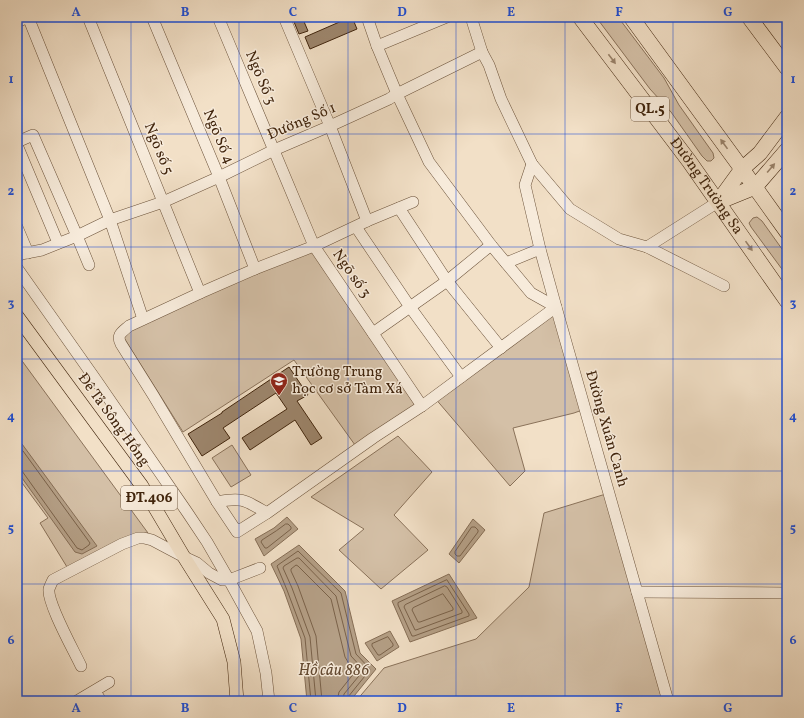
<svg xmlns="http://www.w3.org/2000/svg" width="804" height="718" font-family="Vollkorn,serif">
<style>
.green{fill:#d4c0a7;stroke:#8a725a}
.water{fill:#b5a087;stroke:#866e56}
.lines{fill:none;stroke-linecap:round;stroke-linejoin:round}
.shore{stroke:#7a624a;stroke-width:1}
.building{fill:#9d866d;stroke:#40240c}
.minor-casing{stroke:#6c533b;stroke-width:12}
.major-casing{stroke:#40240c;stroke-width:14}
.highway-casing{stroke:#40240c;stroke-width:16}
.minor{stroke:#f7ebdb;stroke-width:11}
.major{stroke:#f2e0c7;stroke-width:13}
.highway{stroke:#f2e0c7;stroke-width:15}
.oneway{fill:#99826a}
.grid{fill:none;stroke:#1d4ed8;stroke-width:1;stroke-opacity:0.55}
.labels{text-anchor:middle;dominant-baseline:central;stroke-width:3;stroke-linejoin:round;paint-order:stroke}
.shield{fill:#f7ebdb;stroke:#77604a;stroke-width:1}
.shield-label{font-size:14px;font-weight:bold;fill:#40240c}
.street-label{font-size:15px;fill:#40240c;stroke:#f7ebdb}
.poi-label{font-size:15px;fill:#40240c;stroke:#f7ebdb;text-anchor:start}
.water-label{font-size:16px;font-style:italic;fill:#634931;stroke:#f7ebdb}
.neatline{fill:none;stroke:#1d4ed8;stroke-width:1.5}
.grid-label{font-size:13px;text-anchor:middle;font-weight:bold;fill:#1d4ed8}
</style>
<rect width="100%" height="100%" fill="#f2e0c7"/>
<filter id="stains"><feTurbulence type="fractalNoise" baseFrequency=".005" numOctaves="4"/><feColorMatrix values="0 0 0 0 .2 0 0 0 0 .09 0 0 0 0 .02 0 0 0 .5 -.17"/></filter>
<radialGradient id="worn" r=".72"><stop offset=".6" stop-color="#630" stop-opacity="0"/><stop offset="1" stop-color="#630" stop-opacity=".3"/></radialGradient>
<g class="green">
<polygon points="596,17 618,17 664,78 679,105 713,153 714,158 711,161 707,161 702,156 671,112 650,89"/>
<polygon points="757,217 762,221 787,256 787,276 751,227 749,223 753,218"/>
<polygon points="314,246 422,406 355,445 294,360 183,432 121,333"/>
<polygon points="556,307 585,409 574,413 513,428 525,471 510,486 434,397"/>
<polygon points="17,354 148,533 67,567 40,523 48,518 17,476"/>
<polygon points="398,436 432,472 394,515 428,550 381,589 339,550 364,529 311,497"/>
<polygon points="232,445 251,475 231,487 212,458"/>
<polygon points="609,493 668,701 356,701 384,668 476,639 529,587 544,513"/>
</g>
<g class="water">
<polygon points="22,444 97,546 82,554 75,552 17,471 17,448"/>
<polygon points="287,517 298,529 264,556 255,539 274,528"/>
<polygon points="473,519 485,530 459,563 449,554"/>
<polygon points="299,545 345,591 360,653 376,669 350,701 307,701 301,639 284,591 271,564"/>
<polygon points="449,574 477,618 410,642 392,601"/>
<polygon points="390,631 399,647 377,661 365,643"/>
</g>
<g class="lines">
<g class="shore">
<polyline points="17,451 21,450 23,451 90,543 89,545 82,550 77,548 22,471 20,470 17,470"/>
<polygon points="286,524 288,524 291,527 291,529 267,548 265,548 261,542 262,540 276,531"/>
<polygon points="472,527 475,527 478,530 478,532 460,556 457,556 455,554 455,552"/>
<polygon points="447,580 469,614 469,616 414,636 412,636 398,605 398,603"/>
<polygon points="445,586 447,587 462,611 462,613 416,630 415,630 404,607 405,605"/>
<polygon points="443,594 453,608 453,610 420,622 418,622 412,610 413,608"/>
<polygon points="388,637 393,644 393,646 380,655 378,655 372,646 372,644"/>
<polyline points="311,701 305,638 287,590 277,566 278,565 298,551 299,552 341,593 356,654 370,669 369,671 348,697 348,701"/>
<polyline points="316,701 310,637 292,588 283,568 284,566 297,558 299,558 336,596 351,656 363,669 363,671 344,694 343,701"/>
<polyline points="322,701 316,636 298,586 291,571 291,569 296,565 298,566 331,599 345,657 348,662 355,670 355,672 339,692 337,701"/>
</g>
</g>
<g class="building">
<polygon points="292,17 302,17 308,31 299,34"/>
<polygon points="342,17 352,17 357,29 310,49 305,37 344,20"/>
<polygon points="289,367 308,395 297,401 322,438 311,445 295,420 250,450 242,438 287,409 276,393 223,428 230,438 202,456 188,434 222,413 222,412"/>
</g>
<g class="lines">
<defs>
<g id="minor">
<polyline points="28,17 110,220 143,319"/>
<polyline points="88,17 200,293"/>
<polyline points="152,17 219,177 255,269"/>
<polyline points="218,17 314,246 422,406"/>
<polyline points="284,17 330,126 367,221"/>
<path d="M367,17L377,46L397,94L429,162L491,245L531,293L556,307L422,406L373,438L267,513L237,532L217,502L153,395L121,344C116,335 122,332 129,326L200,293L255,269L314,246L367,221L413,202"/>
<polyline points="471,17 482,52 489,65 501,99 532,164 570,209 619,239 647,247 718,202"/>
<polyline points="17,22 28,17"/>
<polyline points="377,46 447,17"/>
<polyline points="17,142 33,135 77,236 89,265"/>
<polyline points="17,145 58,243"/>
<polyline points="532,164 525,185 540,249 556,307 668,701"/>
<polyline points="399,208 447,281 501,348"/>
<polyline points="17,227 28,253"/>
<polyline points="356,227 410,307 461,377"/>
<polyline points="647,247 724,286"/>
<polyline points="17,257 21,254 42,250 77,236 110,220 163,202 219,177 274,150 330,126 389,99 397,94 482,52"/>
<polyline points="506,263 540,249"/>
<polyline points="17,268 96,380 187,512 207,542 229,580 257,631 266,673 269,701"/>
<polyline points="373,333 447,281 491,245"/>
<path d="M217,502C242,497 245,500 267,513"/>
<polyline points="637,592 787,593"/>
<path d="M81,666C74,651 47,603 49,589C50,586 52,582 53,580L122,544L138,538H144L152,540L184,557L197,563L209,573L222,580H229L260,568"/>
<polyline points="77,701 109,682"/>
<polyline points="87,701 93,697 98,696 101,701"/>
</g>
<polyline id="major" points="17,316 142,486 184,557 223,619 234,662 237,701"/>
<g id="highway">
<path id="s1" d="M580,17L689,161L787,301"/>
<polyline points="631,17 742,169 787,232"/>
<polyline points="749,17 787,68"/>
<polyline points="718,202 742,169 760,153 787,117"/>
<polyline points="718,202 755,187 787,150"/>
</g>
</defs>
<use href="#minor" class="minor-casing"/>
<use href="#major" class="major-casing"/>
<use href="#highway" class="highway-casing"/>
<use href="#minor" class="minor"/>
<use href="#major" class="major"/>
<use href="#highway" class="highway"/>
</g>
<defs><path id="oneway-solid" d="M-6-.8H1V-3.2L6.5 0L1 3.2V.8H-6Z"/></defs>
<g class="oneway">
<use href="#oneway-solid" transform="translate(612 59) rotate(53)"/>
<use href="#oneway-solid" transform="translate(724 144) rotate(-126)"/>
<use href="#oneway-solid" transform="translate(771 168) rotate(-50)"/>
<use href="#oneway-solid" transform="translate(749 246) rotate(55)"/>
</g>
<path class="grid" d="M131,17V701M239,17V701M348,17V701M456,17V701M565,17V701M673,17V701M17,134H787M17,247H787M17,359H787M17,471H787M17,584H787"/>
<defs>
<symbol id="school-pin" viewBox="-11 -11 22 30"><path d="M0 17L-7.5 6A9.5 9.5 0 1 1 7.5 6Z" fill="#8f2418" stroke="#f7ebdb"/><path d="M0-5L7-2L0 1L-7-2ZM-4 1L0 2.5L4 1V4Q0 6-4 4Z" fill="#fff"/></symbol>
</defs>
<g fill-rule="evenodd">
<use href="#school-pin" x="269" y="371" width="20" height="27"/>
</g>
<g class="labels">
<g class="shield">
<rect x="631" y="97" width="38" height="24" rx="3"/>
<rect x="121" y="486" width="56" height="24" rx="3"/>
</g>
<g class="shield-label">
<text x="650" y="109">QL.5</text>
<text x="149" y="498">ĐT.406</text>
</g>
<g class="street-label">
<text transform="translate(260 78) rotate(67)">Ngõ Số 3</text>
<text transform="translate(302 122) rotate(-23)">Đường Số 1</text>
<text transform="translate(218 137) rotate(67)">Ngõ Số 4</text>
<text transform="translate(158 149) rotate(68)">Ngõ số 5</text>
<text stroke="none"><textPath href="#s1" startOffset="211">Đường Trường Sa</textPath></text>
<text transform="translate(351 274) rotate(55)">Ngõ số 3</text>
<text transform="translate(113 420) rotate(54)">Đê Tả Sông Hồng</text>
<text transform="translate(606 429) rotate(74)">Đường Xuân Canh</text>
</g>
<g class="poi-label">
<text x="292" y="372">Trường Trung<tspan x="292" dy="17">học cơ sở Tàm Xá</tspan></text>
</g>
<g class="water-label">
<text x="334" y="671">Hồ câu 886</text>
</g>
</g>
<rect width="804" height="718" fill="none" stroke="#f2e0c7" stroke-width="44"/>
<rect x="22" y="22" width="760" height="674" class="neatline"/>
<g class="grid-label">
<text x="76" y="16">A</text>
<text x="185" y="16">B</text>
<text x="293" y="16">C</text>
<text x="402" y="16">D</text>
<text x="511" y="16">E</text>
<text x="619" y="16">F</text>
<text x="728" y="16">G</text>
<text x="11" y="83">1</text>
<text x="793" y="83">1</text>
<text x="11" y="195">2</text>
<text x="793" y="195">2</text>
<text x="11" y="307">3</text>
<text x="793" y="307">3</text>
<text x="11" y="420">4</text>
<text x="793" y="420">4</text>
<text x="11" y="532">5</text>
<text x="793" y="532">5</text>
<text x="11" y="644">6</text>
<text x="793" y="644">6</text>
<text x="76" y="712">A</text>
<text x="185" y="712">B</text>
<text x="293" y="712">C</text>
<text x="402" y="712">D</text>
<text x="511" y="712">E</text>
<text x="619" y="712">F</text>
<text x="728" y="712">G</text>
</g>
<rect width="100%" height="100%" filter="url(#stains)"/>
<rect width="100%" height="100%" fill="url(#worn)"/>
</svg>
